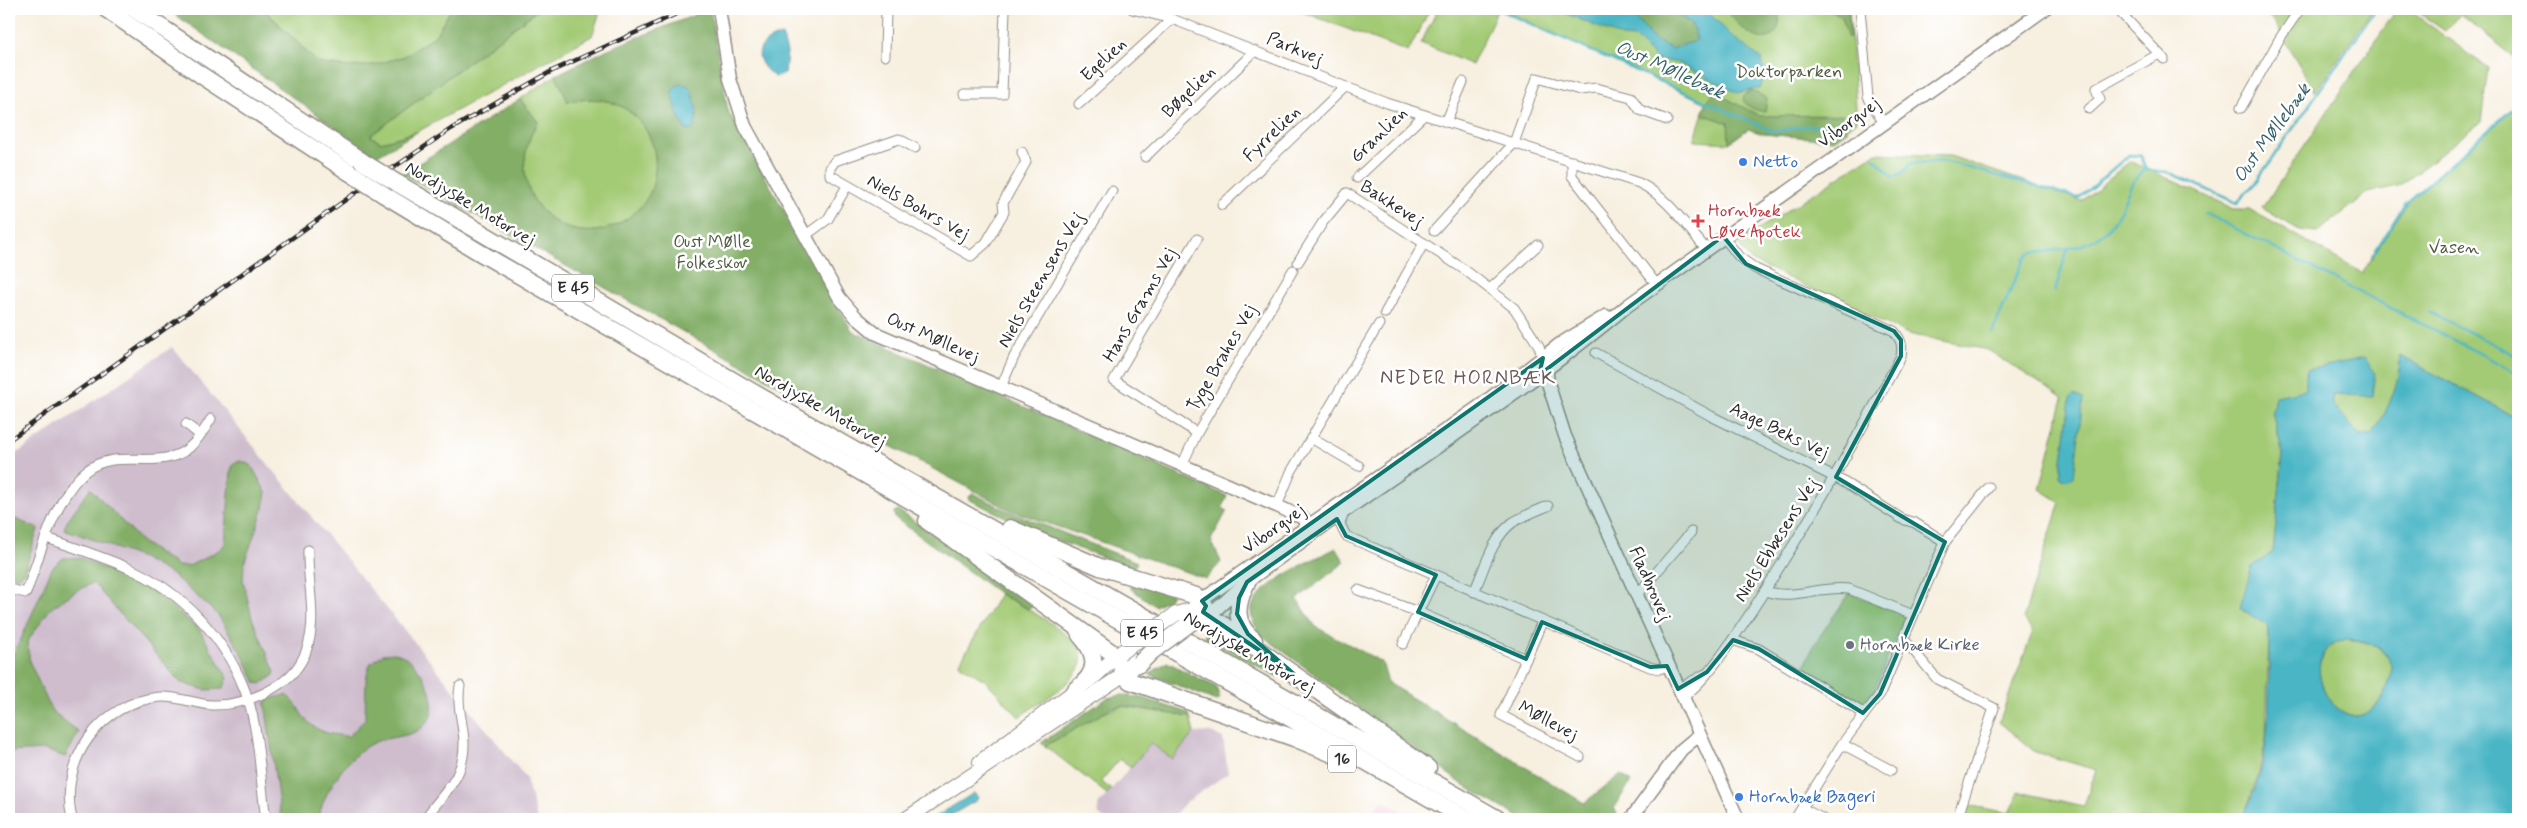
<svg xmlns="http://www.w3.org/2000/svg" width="2527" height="828" font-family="Mynerve,sans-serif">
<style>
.built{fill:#f3cfde}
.industrial{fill:#cfbdce}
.green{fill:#a3ca75;stroke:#677a50}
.forest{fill:#82ae66;stroke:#566c48}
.water{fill:#49b5c5;stroke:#3a7078;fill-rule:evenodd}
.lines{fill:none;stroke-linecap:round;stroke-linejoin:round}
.stream{stroke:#49b5c5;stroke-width:2.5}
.street-casing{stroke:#918d85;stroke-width:11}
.secondary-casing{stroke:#918d85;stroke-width:15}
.primary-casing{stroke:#918d85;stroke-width:16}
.highway-casing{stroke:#918d85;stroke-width:19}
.street{stroke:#fff;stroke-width:9}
.secondary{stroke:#fff;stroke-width:12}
.primary{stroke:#fff;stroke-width:14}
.highway{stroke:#fff;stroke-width:16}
.rail-casing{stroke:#2b2b2b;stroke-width:4.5}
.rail{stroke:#fff;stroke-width:2.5;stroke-dasharray:8;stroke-linecap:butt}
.primary-bridge-casing{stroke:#918d85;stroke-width:16;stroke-linecap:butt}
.highway-bridge-casing{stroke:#918d85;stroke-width:19;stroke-linecap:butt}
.primary-bridge{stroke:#fff;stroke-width:14}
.highway-bridge{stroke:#fff;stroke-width:16}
.marked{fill:#0f766e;fill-opacity:0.2;stroke:#0f766e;stroke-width:4;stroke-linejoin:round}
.shop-dot{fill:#3f7fe0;stroke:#fff;stroke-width:2}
.health-dot{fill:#e0444e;stroke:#fff;stroke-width:2}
.worship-dot{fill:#6b7280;stroke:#fff;stroke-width:2}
.labels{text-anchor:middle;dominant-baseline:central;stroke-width:5;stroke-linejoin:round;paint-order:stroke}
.shield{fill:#fff;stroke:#6b6b6b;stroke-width:1}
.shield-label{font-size:16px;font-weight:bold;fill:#2b2b2b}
.street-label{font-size:18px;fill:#2b2b2b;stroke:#fff}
.park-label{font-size:18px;fill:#4f5b41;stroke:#fff}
.shop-label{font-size:18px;fill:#366cbe;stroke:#fff;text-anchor:start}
.health-label{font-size:18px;fill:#be3a42;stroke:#fff;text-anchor:start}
.worship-label{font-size:18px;fill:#5b616d;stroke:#fff;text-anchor:start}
.water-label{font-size:19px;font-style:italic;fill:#376269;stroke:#fff}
.quarter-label{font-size:20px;letter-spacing:1px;fill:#6a5956;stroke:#fff}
</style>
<rect width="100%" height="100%" fill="#fff"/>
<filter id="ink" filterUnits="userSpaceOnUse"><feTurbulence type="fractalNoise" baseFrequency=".02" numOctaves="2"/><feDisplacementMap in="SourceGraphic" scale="10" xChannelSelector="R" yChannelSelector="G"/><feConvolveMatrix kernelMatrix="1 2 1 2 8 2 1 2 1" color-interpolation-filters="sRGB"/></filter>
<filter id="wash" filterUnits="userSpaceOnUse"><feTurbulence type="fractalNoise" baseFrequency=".0096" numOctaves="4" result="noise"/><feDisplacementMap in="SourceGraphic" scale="20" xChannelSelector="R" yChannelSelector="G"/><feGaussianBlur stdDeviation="1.12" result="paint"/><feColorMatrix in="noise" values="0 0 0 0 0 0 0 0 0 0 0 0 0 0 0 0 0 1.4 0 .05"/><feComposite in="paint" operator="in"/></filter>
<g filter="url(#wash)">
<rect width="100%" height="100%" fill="#f7efdf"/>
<polygon class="built" points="1382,800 1417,819 1369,819"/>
<g class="industrial">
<polygon points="172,347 526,778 537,819 9,819 9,459"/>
<polygon points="1209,732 1223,738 1228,773 1184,804 1171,819 1105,819 1099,815 1098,805 1151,743 1172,759 1194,733"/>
</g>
<g class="green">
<polygon points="264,9 451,9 435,36 405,56 374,65 345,67 318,63"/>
<polygon points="539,9 601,9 592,36 417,132 381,142 370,136"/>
<polygon points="1295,9 1430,9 1408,52"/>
<polygon points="1438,9 1498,9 1472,65 1421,43"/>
<polygon points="1501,9 1849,9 1857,121 1829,139 1764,134 1748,129 1729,143 1694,141 1706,103"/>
<polygon points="2257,9 2373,9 2315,92 2274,22"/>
<polygon points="2397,9 2408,9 2488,68 2481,122 2401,185 2368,193 2318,232 2299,230 2262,208"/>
<polygon points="2413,9 2518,9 2518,60 2460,14 2445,31"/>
<path d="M556,75L568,102C595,96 621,99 640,122C654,139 658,158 654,179C652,193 644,205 633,214C572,265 492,194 538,122L520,99Z"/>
<polygon points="2518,105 2518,418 2400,356 2400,374 2387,411 2372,436 2359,435 2333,404 2332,395 2372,395 2306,390 2272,411 2283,454 2273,553 2252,566 2269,627 2266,740 2258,777 2246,810 2240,819 1962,819 1967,805 2009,813 2019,792 2084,806 2096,770 2035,752 1999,722 2033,631 2023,619 2060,502 2040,489 2063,398 1988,350 1908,334 1750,260 1737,243 1876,153 1950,156 2082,201 2130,161 2234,209 2249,209 2362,273 2408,202"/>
<path d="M1850,593L1905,616L1870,700L1864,705L1858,706L1804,672C1807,648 1836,614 1850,593Z"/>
<path d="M1000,594C1023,607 1064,627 1079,648C1083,653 1082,660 1080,666C1069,688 1038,703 1019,717L986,681L959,664Z"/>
<path d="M2346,639C2376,642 2402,654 2387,688C2356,757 2300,679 2326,650C2332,644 2339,642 2346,639Z"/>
<polygon points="1123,706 1190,717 1194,733 1172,759 1151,743 1131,767 1120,759 1101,781 1111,790 1107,794 1045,746 1101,714"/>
</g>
<g class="forest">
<polygon points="167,9 263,9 318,63 345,67 374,65 405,56 435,36 451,9 539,9 370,136 381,142 417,132 376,156"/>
<path d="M710,9L728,111L852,331L1227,496L1222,507L1227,511L1211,540L1221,562L1206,579L1010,510L810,403L402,174L520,99L538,122C493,193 571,266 633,214C644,205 652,193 654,179C658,158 654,139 640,122C621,99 595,96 568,102L556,75L608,49Z"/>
<polygon points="1636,9 1672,9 1692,25 1697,41 1672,49 1654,40 1633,15"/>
<path d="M1729,9H1774C1786,19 1776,42 1760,38C1748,36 1737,23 1729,14Z"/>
<polygon points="1830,9 1849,9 1850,38 1847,37 1842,17"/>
<path d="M1752,91L1767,98L1765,111C1757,112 1747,107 1743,100L1744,95Z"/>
<polygon points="1714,92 1760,116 1843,115 1848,120 1847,131 1834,140 1764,134 1748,129 1729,143 1728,123 1702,114 1706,103"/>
<path d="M241,461L251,465L266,492L263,510L244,564L243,580L252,618L275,672L274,675L261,684L256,683L242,654L218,615L173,575L142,558L64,529C66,519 84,499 90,488L142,542L178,566H189L219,550L225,544L231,470L234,463Z"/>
<polygon points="972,493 1008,511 1137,562 1134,568 1049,538 968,499"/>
<polygon points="898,510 1034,605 1029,609 1000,594 895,518 894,512"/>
<polygon points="9,516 38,529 24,573 18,577 9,574"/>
<path d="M1336,548L1345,562L1297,599L1316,627L1382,662L1388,683L1584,803L1621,774L1631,782L1614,807L1618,817L1616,819H1522L1466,787L1260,634C1257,628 1251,620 1251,613C1251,586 1315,559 1336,548Z"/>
<polygon points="63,558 81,558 155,593 199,629 228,678 223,689 205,690 181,683 93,583 76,591 50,609 27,642 30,663 52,711 79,732 65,757 45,750 9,752 9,662 21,639 52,568"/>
<polygon points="1134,583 1172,594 1169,599 1155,606 1130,588"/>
<polygon points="1211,627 1280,675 1278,677 1206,639 1204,635"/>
<path d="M383,654C388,654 395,652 399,654C420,661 444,705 426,724C413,739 390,735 373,743C350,753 321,794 319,819H281L265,703L269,699L286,695C295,701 298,708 303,716C315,732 331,735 349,736L365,719L366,678L370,664Z"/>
<polygon points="1167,662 1216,687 1220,698 1216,701 1149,674"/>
<polygon points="1122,695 1143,698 1188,713 1190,717 1139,708 1123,706 1112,708 1045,746 1041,743 1107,698"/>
</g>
<g class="water">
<polygon points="1555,9 1636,9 1633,15 1654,40 1672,49 1697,40 1692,25 1672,9 1705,9 1733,37 1762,59 1765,77 1760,88 1738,93 1678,63 1656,59 1635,38 1622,37"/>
<path d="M782,35L787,52L785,74L775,77C752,61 754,42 782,35Z"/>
<path d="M680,84L689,86C696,100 700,116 692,130H686L679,118L672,92L675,87Z"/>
<path d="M2400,356L2518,418V819H2240C2276,765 2268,689 2269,627L2240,608L2252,566L2273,552L2283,454L2272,411L2275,396L2306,390V370L2364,358L2375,372L2372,396L2332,395L2333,404L2359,435L2372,436C2387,411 2400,385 2400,356ZM2346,639C2376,641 2402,654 2387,688C2356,757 2300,680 2326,650C2331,644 2339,642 2346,639Z"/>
<polygon points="2075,395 2083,399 2074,477 2066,480 2060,476 2070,398"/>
<polygon points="974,793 978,797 977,800 945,819 932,819"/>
</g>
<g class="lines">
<g class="stream">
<polyline points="1497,9 1770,130 1779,131 1804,126 1837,128"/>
<polyline points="1874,158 1894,177 1903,173 1910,164 1944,161 2079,198 2129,155 2141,156 2146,170 2168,172 2237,203 2255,183 2376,9"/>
<polyline points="2205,213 2518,373"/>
<polyline points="2372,256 2405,204 2518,104"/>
<polyline points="2055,291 2068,248"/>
<polyline points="2430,312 2518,357"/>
<path d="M1992,333L2024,259L2029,254C2071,247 2100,251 2121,209C2131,189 2126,186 2145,170"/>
</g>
</g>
</g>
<g filter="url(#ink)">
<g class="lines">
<defs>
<g id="street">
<path d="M1132,9L1172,19L1387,103L1639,183C1668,197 1685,225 1706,249"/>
<polyline points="1860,9 1868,97 1883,122"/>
<polyline points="2117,9 2164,59"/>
<polyline points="885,56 886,9"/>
<polyline points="964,94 1002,94 1005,9"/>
<polyline points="1079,104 1172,19"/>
<polyline points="2241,108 2280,38 2300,9"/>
<polyline points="2089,109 2100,99 2096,89 2159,54"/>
<polyline points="1446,122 1463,82"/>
<polyline points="915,148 899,139 835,161 830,168 830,175 971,256 986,243 1004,212 1003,203 1026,162 1022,152"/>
<polyline points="1145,157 1255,51"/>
<polyline points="1572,161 1572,176 1657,285"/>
<polyline points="1357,178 1424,115"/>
<polyline points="1222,205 1345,87"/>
<polyline points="1434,231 1514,143 1537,78 1580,90 1596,88 1631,97 1640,110 1667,120"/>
<polyline points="806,235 828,219 847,186"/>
<polyline points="1197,239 1114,380 1197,433"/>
<polyline points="1298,262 1323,222 1347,193 1465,270 1514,308 1539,346 1543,361"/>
<polyline points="1491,288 1538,245"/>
<polyline points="1385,313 1424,243"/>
<polyline points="1596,353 1711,416 1842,481 1902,519 1915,523 1945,542"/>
<polyline points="1001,387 1014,357 1112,191"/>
<polyline points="186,424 200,435"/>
<polyline points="1311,438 1359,466"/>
<polyline points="1182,465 1197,433 1293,270"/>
<polyline points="1277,506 1291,472 1379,324"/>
<polyline points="1344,513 1340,524 1346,536 1650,667 1659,669 1667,666"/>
<path d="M47,538C73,547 100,556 126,567C183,591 228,640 248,699C260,737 260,780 266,819"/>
<path d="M9,589L26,593C40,556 54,497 86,471C117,446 160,473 190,447C199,439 205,429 211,419"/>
<polyline points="1358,590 1418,612 1526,659 1501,715 1580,757"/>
<path d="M1765,591C1793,601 1820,585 1849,589L1913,615"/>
<path d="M1474,592C1484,570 1492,538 1512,523C1523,516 1536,511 1548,506"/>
<polyline points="1636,596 1691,532"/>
<polyline points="1903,638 1937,679 1994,708 1957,819"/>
<polyline points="1733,640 1759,649 1863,713"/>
<polyline points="1403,644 1436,575"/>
<polyline points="1526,659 1542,622"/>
<polyline points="1678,689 1705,674"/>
<path d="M1682,697C1705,684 1737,633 1753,609C1806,527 1855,443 1901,356C1903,345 1901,340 1894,331L1756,269L1739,257L1723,236"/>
<polyline points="1842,744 1891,770"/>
<polyline points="1802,808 1823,819"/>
<path d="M72,819C58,762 100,702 160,697C178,696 195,704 212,705C243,706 285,689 301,662C321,628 307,587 308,550"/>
<path d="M425,819C442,793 464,780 464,744C464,725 456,706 460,686"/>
<polyline points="1795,819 1842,744 1880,694 1945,542 1989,487"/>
</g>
<g id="secondary">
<polyline points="719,9 730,79 745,126 839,297 856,317 875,333 1277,506 1303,518 1310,526"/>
<polyline points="1546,365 1548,383 1565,436 1738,819"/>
<polyline points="1195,605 1480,406 1560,344 1606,316"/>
<path d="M1203,621C1220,607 1235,591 1252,578C1375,485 1509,405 1627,306L2045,9"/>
<polyline points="1631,819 1681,750 1699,735"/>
</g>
<g id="primary">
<polyline points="980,762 1096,675 1120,653"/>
<polyline points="906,819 1132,669"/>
</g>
<g id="highway">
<polyline points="106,9 201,75 349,172"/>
<polyline points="134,9 363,162"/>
<polyline points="397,183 749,390 1498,819"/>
<polyline points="383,194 479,252 700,380 1466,819"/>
<polyline points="927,521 1125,662 1139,664"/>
<polyline points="1010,528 1100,567 1196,596 1205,606 1203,612 1198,617"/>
<path d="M1247,582C1236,605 1233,623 1254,640"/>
<polyline points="1194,609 1222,624 1428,768"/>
<polyline points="1129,659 1122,669 1124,675 1130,681 1294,738 1340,757"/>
<path d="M1076,689C1099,673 1098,655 1080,635"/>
</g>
</defs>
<use href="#street" class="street-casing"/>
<use href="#secondary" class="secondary-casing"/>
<use href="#primary" class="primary-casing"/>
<use href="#highway" class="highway-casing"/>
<use href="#street" class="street"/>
<use href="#secondary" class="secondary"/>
<use href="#primary" class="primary"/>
<use href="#highway" class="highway"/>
<defs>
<polyline id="rail" points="9,440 351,196 451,129 552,71 687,9"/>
</defs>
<use href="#rail" class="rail-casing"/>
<use href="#rail" class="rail"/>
<defs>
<polyline id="primary-bridge" points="1120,653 1176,614 1187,611"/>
<g id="highway-bridge">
<polyline points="363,162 397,183"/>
<polyline points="349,172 383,194"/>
<polyline points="1139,664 1151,652 1198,617"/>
</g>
</defs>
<use href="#primary-bridge" class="primary-bridge-casing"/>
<use href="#highway-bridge" class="highway-bridge-casing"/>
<use href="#primary-bridge" class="primary-bridge"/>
<use href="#highway-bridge" class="highway-bridge"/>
</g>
</g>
<path class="marked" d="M1723,236L1746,264L1894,331L1901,340V356L1836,477L1945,542L1880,694L1863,713L1759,649L1733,640L1707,672L1678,689L1667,666L1650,667L1542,622L1526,659L1418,612L1436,575L1346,536L1337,519L1247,582L1239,598L1237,614L1248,634L1294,674L1203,612L1206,606L1202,601L1543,358L1539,375Z"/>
<g class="shop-dot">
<circle cx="1743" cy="162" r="5"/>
<circle cx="1739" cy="797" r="5"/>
</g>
<path class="health-dot" d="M1695.5 213.5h5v5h5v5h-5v5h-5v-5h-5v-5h5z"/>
<circle class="worship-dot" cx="1850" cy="645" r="5"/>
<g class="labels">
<g class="shield">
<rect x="552" y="274.5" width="42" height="27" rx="4"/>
<rect x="1121" y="619.5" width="42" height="27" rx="4"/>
<rect x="1328" y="745.5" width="28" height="27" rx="4"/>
</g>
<g class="shield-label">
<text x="573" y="288">E 45</text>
<text x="1142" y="633">E 45</text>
<text x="1342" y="759">16</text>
</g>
<g class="street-label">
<text transform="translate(1295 49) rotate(22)">Parkvej</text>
<text transform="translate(1104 60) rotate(-43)">Egelien</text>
<text transform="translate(1189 92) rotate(-44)">Bøgelien</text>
<text transform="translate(1849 123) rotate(-36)">Viborgvej</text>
<text transform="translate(1272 134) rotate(-44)">Fyrrelien</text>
<text transform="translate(1379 135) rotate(-44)">Granlien</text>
<text transform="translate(470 204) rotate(31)">Nordjyske Motorvej</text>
<text transform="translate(1392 204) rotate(32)">Bakkevej</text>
<text transform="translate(918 208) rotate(30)">Niels Bohrs Vej</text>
<text transform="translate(1041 280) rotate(-60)">Niels Steensens Vej</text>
<text transform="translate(1140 305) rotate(-60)">Hans Grams Vej</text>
<text transform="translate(933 338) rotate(24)">Oust Møllevej</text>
<text transform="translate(1222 358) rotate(-60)">Tyge Brahes Vej</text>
<text transform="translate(820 407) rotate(30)">Nordjyske Motorvej</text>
<text transform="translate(1779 431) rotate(26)">Aage Beks Vej</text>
<text transform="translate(1274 529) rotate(-35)">Viborgvej</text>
<text transform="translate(1777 540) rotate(-58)">Niels Ebbesens Vej</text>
<text transform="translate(1650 584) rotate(66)">Fladbrovej</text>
<text transform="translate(1249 653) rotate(30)">Nordjyske Motorvej</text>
<text transform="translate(1548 721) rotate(28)">Møllevej</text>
</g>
<g class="park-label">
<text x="1789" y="72">Doktorparken</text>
<text x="712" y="242">Oust Mølle<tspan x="712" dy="21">Folkeskov</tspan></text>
<text x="2454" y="248">Vasen</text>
</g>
<g class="shop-label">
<text x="1753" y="162">Netto</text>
<text x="1749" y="797">Hornbæk Bageri</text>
</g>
<g class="health-label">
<text x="1708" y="211">Hornbæk<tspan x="1708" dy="21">Løve Apotek</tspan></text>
</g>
<g class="worship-label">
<text x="1860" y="645">Hornbæk Kirke</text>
</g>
<g class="water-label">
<text transform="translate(1670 70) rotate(24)">Oust Møllebæk</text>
<text transform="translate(2272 133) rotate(-54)">Oust Møllebæk</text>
</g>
<g class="quarter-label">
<text x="1468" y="378">NEDER HORNBÆK</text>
</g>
</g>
<rect width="2527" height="828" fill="none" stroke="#fff" stroke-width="30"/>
</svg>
